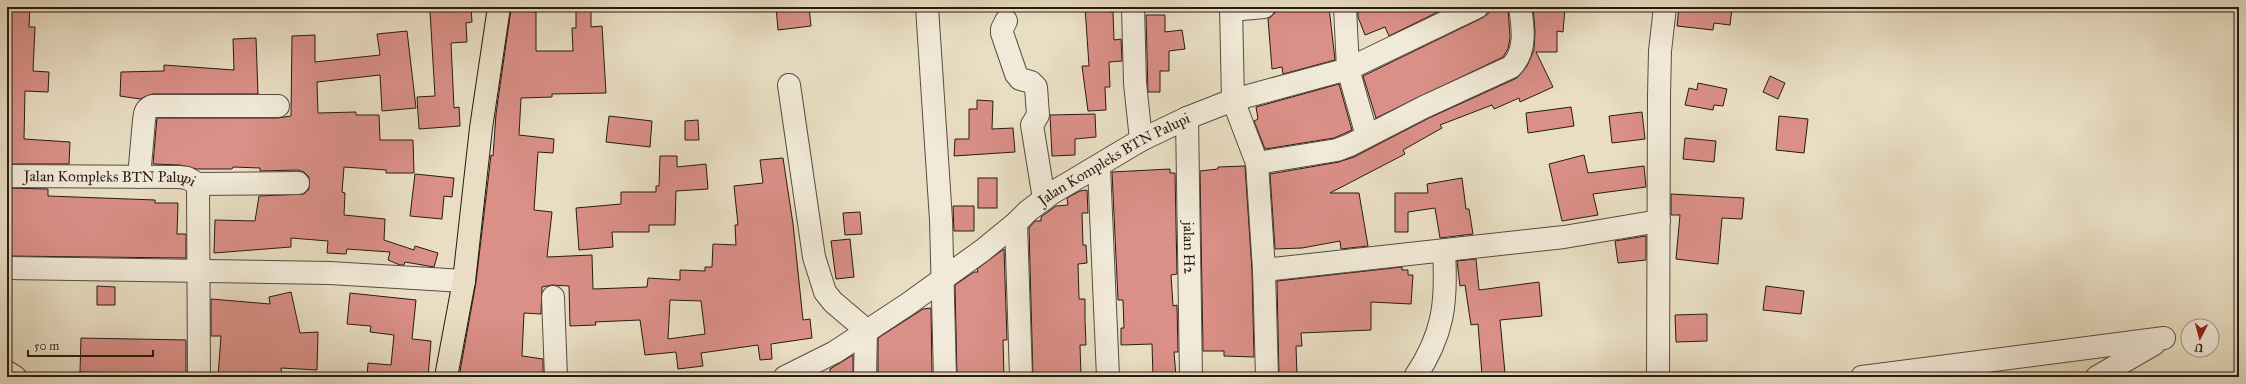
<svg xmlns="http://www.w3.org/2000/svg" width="2246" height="384" font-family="'IM FELL Great Primer',serif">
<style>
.building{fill:#da8f87;stroke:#281a14;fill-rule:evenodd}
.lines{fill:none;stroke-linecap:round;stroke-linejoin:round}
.minor-casing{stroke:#584b40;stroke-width:24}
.major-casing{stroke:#281a14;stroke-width:24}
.minor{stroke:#f1ead8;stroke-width:22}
.major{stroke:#e9dec3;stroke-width:22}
.labels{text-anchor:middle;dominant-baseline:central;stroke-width:3;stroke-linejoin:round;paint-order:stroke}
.street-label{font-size:15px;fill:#281a14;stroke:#f1ead8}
</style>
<rect width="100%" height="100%" fill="#e9dec3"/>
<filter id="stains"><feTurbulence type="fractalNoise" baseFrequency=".005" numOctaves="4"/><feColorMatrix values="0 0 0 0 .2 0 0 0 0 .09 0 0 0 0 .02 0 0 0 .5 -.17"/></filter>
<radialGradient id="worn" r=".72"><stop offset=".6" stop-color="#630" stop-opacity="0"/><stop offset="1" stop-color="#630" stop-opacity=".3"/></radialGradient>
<g class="building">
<polygon points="7,7 30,7 29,27 35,27 33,71 49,72 48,92 25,91 24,139 70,142 69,164 7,164"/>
<polygon points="455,7 471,7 472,22 466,23 467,42 451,43 454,108 459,107 460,126 419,129 417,97 435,96 430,11 456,9"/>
<path d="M576,7H591V27L602,26L606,93L552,94V97L521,98L519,135L554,139L553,153L538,152L534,210L552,212L547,257L592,255L593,289L647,287L648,278L680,280V270L705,271V267H712L713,244L736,245L735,225H738L734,186L763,183L760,160L783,158L793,224L803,320L810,319L812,338L771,344L772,359L760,360L758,345L701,353L703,366L678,369L676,352L645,355L640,320L595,322L596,325L570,326L569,286L552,285L542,287L541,314L524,313L522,356L543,359V377H459L476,282L491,155L493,156L496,114L511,9L536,12V51H573L572,28H576ZM670,300L701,301L705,334L668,339Z"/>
<polygon points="776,7 809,7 811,26 778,30"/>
<polygon points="1085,7 1109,7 1110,12 1113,12 1114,40 1121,39 1122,61 1109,62 1110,87 1105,87 1106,110 1088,111 1082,66 1089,66"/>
<polygon points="1276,7 1329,7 1335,60 1283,74 1282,67 1272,69 1268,19 1275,13"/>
<polygon points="1366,7 1448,7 1389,36 1385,27 1365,35 1358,17 1358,10"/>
<polygon points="1489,7 1508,8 1510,38 1508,49 1503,57 1376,118 1363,76 1482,18 1488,14"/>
<polygon points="1533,7 1565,7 1563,32 1557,31 1557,52 1536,52 1553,87 1520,102 1519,98 1494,109 1492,105 1440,125 1442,128 1403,150 1405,154 1330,193 1359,193 1368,246 1341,249 1340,241 1302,248 1275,249 1270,174 1339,162 1354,157 1429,118 1517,78 1527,66 1534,50 1535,31"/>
<polygon points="1679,7 1732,8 1730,25 1714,23 1713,30 1677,26"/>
<polygon points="1146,15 1165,15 1165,32 1182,30 1185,49 1169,51 1169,71 1160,71 1160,92 1148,92"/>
<polygon points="407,31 416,108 382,111 380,75 317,82 318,113 356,112 356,115 379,115 380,140 413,140 414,173 386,173 386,170 344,167 342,192 345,193 344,215 385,219 384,240 414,250 415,246 438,253 434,267 405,262 404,265 400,265 388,260 390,252 347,249 346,254 327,253 328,241 291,238 291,247 214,253 215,220 255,221 259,196 304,194 309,189 309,177 304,172 298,170 260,171 260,168 233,167 232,169 197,169 180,165 153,164 157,118 278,118 291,116 292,36 315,35 315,62 380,55 377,34"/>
<polygon points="256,38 258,94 152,94 140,99 120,96 121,72 164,71 164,65 234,70 233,39"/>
<polygon points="1770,76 1785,83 1778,99 1763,92"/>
<polygon points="1698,83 1727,89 1723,106 1714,105 1713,110 1685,105 1689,88 1697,90"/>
<polygon points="1339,84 1352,130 1334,138 1265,149 1254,121 1258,119 1256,107"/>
<polygon points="977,100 993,101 992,129 1013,128 1015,152 954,156 955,139 969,139 969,109 977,109"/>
<polygon points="1571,107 1574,126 1528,133 1526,113"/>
<polygon points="1642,112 1645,139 1612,143 1609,116"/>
<polygon points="1095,114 1096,137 1075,139 1075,155 1052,156 1050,115"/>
<polygon points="609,116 652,121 650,147 606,142"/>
<polygon points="1779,116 1808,119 1804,153 1776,150"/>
<polygon points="698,120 699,140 685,140 685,121"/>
<polygon points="1685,138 1716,141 1714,162 1683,159"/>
<polygon points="1584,155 1588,173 1644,166 1646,187 1593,194 1598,215 1562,221 1549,164"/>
<polygon points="660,156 677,156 677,167 706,164 708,189 676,191 675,225 649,225 649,232 612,232 613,247 579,250 576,208 621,204 621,192 656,192 656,186 659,186"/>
<polygon points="1245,166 1252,271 1254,357 1224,356 1224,351 1203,351 1200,171 1218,169 1218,167"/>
<polygon points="1170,169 1170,173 1175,173 1177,274 1171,275 1173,306 1177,305 1178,352 1174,352 1176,377 1153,377 1152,344 1121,345 1121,328 1124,328 1123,300 1118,300 1112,172"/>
<polygon points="415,174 454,178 452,197 444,196 442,219 410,216"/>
<rect x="978" y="178" width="19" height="30"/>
<polygon points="1462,178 1466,209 1469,209 1473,234 1440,238 1435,208 1408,212 1408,232 1395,232 1395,193 1428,193 1427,184"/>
<polygon points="7,188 48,189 48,196 155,200 155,203 178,203 177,234 186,234 186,258 7,256"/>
<polygon points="1087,190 1088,213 1082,213 1083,245 1086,245 1087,263 1078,264 1079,299 1085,299 1085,320 1086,345 1080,345 1081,377 1033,377 1029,228 1035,221 1041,221 1041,217 1056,206 1068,205 1067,198 1080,191"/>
<polygon points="1671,194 1744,198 1742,219 1722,218 1718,264 1676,259 1680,215 1671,215"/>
<polygon points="953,206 974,206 974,231 954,231"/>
<polygon points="860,212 862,234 845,235 843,213"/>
<polygon points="1646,236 1646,260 1618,263 1615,241"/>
<polygon points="850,239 854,277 836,279 831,241"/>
<polygon points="1004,249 1007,340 1003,340 1004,377 957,377 955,285 974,272 978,272 977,269"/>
<polygon points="1476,259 1479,290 1539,282 1542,316 1500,320 1505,373 1482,375 1478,324 1471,325 1465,285 1460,286 1457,261"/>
<polygon points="1402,267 1402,270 1408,270 1408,275 1413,275 1411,304 1371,302 1371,330 1301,333 1302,346 1296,346 1297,377 1279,377 1277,281"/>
<polygon points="97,286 115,287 115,305 97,305"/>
<polygon points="1766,286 1804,291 1801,314 1763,310"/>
<polygon points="291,292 300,333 318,332 317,370 281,368 282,377 218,377 221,336 211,336 211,299 270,304 269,297"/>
<polygon points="350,293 416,300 412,339 431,341 428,377 367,377 368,363 391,365 394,335 370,332 371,326 347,324"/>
<polygon points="931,308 932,377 878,377 878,338 923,309"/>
<polygon points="1707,314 1707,341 1676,342 1675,315"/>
<polygon points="81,338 186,340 186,377 130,377 130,374 80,372"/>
<polygon points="853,355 853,377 830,377 830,369"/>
</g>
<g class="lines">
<defs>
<g id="minor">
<polyline points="927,7 941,220 945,377"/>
<polyline points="1133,7 1135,83 1141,140"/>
<polyline points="1231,7 1233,100 1257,163 1264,270 1267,377"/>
<polyline points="1345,7 1348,69 1367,136"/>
<polyline points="1231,10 1264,7"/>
<polyline points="1006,21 1002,29 1002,33 1016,74 1020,79 1031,82 1036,87 1038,115 1032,125 1044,199"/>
<polyline points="789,85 814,257 825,292 833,302 866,330 865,377"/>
<path id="s1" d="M1187,118L1191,377"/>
<path d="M1257,163L1337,150L1350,145L1424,107L1511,67C1527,51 1523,27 1520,7"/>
<polyline points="1099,167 1108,377"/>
<path id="s2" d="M7,176L179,177L187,178L198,184L199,377"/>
<path d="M139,177L144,120C145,113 145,109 152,106H278"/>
<polyline points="198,184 298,183"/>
<polyline points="1016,223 1021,377"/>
<polyline points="7,268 330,273 464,281"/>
<polyline points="1264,270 1564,237 1659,221"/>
<polyline points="553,297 556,377"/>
<polyline points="7,372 15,377"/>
<path id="s3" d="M785,377L835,352L908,304L983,250L1016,223L1028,211L1052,193L1141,140L1187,118L1233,100L1348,69L1477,7"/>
<path d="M1415,377C1444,334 1447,302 1444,251"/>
<polyline points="1658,377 1659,96 1660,51 1665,7"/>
<polyline points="1862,377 2164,338"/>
<polyline points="2097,377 2154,344"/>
</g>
<polyline id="major" points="446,377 464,281 481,128 499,7"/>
</defs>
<use href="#minor" class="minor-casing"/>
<use href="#major" class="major-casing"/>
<use href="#minor" class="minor"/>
<use href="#major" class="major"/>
</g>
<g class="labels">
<g class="street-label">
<text stroke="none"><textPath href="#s3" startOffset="396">Jalan Kompleks BTN Palupi</textPath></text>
<text stroke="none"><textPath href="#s2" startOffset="103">Jalan Kompleks BTN Palupi</textPath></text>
<text stroke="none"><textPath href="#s1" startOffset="130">jalan H2</textPath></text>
</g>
</g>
<rect width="2246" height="384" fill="none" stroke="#e9dec3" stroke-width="24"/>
<rect x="8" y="8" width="2230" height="368" fill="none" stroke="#281a14" stroke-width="2"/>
<rect x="12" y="12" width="2222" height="360" fill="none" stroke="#281a14"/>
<g transform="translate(2200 338) rotate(186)"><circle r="19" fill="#f1ead8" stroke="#a1978a"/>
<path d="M0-3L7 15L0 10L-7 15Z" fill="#8f2418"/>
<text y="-6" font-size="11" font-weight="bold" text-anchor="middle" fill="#281a14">U</text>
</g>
<path d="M28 350v6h125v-6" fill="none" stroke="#281a14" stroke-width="2"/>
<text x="34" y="350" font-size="12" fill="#281a14" stroke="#f1ead8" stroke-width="3" paint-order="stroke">50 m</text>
<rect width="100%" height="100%" filter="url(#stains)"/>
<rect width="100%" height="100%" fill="url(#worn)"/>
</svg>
